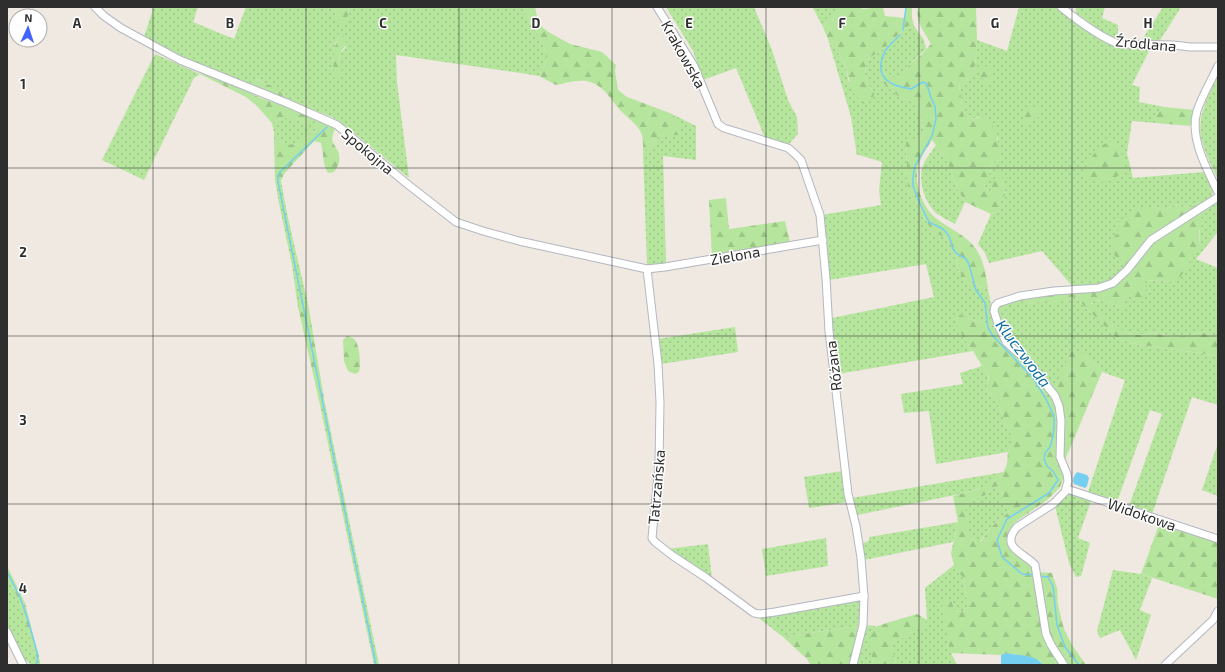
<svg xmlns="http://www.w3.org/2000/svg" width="1225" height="672" font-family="'Exo 2',sans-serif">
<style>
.grass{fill:url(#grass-dots);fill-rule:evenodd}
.forest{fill:url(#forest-firs);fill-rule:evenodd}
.water{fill:#75cff0}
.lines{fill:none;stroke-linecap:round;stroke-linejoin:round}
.stream{stroke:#75cff0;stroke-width:1.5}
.minor-casing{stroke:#b4b7c1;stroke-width:9}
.minor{stroke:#fff;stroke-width:7}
.grid{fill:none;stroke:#2e2e2e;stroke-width:1;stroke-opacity:0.55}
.labels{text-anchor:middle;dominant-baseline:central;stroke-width:3;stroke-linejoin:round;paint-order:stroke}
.street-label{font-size:15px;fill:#2e2e2e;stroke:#fff}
.water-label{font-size:16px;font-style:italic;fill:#0d6fa3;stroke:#fff}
.grid-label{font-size:13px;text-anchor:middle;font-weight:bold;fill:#2e2e2e;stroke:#fff;stroke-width:3;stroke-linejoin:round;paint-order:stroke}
</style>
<defs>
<pattern id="grass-dots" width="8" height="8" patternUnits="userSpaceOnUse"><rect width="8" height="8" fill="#b6e59e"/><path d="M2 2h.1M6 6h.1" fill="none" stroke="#9dc588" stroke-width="1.8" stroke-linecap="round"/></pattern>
<pattern id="forest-firs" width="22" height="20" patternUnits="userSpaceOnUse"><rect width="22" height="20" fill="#b6e59e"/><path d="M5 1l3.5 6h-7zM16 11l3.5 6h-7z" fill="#9dc588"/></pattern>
</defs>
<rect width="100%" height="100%" fill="#efe9e1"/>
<g class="grass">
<path d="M148,7H198L193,22L234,39L246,7H334L336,18L347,21L349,7H522C530,22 546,41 546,59C546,66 541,70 539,76L521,73L396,55L397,82L409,178L348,128L332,117L283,99L285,93L256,79L249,84L179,57L144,37L153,9ZM339,36L346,47L340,54L339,62L333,65L335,44Z"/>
<polygon points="666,7 754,7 772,50 788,100 797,117 798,134 788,145 765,138 736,68 703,80 693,51"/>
<polygon points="815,7 843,7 844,8 823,27 813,8"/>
<polygon points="1019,7 1055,7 1112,44 1151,47 1132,85 1140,87 1139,102 1164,107 1155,116 1156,123 1132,121 1127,153 1133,178 1204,172 1213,190 1212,198 1197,208 1196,206 1183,207 1175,205 1165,210 1152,207 1125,269 1112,281 1099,286 1074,288 1042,251 989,263 985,253 978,244 991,214 1000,211 1000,202 1005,195 1002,182 990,191 986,190 984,183 990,173 992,164 1001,159 997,145 998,138 980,117 970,119 964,117 959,84 974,76 977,40 1007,51"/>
<polygon points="1076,7 1105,7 1102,18 1118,25 1118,42 1112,39 1076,13"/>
<polygon points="1163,7 1181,7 1159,42 1140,43"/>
<polygon points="908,26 914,26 924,40 926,49 909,65 901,78 880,73 880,77 882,82 898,96 911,101 920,113 924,135 916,143 906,141 907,165 905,172 907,178 908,190 913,201 920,207 924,218 935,233 944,237 955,249 957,267 961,275 969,284 977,283 978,287 988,289 995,326 969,319 959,315 965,340 973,351 838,374 832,318 934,297 926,264 829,280 822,215 881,205 879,190 882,162 856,154 856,149 851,117 828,39 844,62 849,82 874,93 865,78 866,60 883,49"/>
<polygon points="155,54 200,74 194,78 144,180 102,160"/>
<path d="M1218,76V181C1213,168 1205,154 1202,141C1196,118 1208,96 1218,76Z"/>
<polygon points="670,113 696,126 696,160 663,156 666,263 647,266 643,151 651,149 659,135 678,119"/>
<path d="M311,116L316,119L315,120L317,130L290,146L283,141L274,142V132L272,123C287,115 292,117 307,123Z"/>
<path d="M936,145L946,159L958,190L965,202L955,224C949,221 942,217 936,213C924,202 917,178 924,163C927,157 932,151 936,145Z"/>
<polygon points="275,180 281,181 288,218 308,304 298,307 292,265 279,203"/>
<path d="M1215,202H1218V232L1196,259L1218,268V337L1200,332C1197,333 1195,334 1191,336C1182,339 1161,334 1151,332L1148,334L1137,335L1123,331L1091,305L1094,300L1103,301L1122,307L1126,296L1145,280L1173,282L1200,245L1199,213Z"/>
<path d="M1075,297L1118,339L1140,345L1206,354L1218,357V405L1192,397L1152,514L1129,506L1162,414L1150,410L1117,502L1088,492L1125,380L1102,372L1083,354L1055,391C1049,381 1043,372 1034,364C1028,357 1019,353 1013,346C1006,338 991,313 1002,305C1009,300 1018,300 1026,299L1027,304L1046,300L1050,304Z"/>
<polygon points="735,327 738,352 661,364 658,339"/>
<path d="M982,366C991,377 989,377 986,391C1001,401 1003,422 1013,437L1008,452L936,464L929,411L904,413L901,394L963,384L960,373Z"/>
<polygon points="325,404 379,665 374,665 320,405"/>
<polygon points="1218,443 1218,496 1202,490"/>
<polygon points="842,471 848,502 809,508 804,477"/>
<polygon points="1004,472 991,484 965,493 857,515 852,498"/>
<path d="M997,486L1001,488L1002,499L1009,512L990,528L980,542H976L969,537C969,534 969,531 969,528C969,521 961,510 968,504C972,500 979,498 985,495C990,493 992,487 997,486Z"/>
<polygon points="1067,493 1092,498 1078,538 1090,543 1081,576 1076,577 1069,563 1055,506"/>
<polygon points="958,522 953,542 864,560 863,543 869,541 869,537"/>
<polygon points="826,538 828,566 766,576 762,549"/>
<polygon points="708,544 712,579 667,549"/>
<path d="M954,565L955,570L963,577L968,606L963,611L955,612L952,602L951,653L957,665H896C896,657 891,652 891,644L922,627L927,620L925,588Z"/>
<polygon points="1113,570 1141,574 1152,578 1140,610 1151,615 1136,660 1120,630 1100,638 1097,631"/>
<polygon points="7,575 21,605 37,660 40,661 40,665 31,665 27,661 25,662 7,626"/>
<polygon points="861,599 858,626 783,637 755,615"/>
<polygon points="866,625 876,626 872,629 870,646 873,665 857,665"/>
</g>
<g class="forest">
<polygon points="334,7 349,7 347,21 341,24 336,18"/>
<path d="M522,7H535L538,21L543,28L550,33L570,44L602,52L616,65L615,71L618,90L627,97L670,113L678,119L681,135H659L651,149L643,151C643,146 643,140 642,135C638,124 627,118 619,109C611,100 605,88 593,83C580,78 568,83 556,85L539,76C541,70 546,66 546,59C546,41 530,22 522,7Z"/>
<polygon points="843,7 861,7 862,9 883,7 885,16 904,18 906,7 912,7 912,18 914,26 908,26 883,49 866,60 865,78 874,93 873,100 864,104 853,93 844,62 828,39 823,27 844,8"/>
<path d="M918,7H976L977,40L974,76L959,84L964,117L970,119L985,117C999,129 997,142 1001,159L992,164L990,173L984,184L986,190L990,191L992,190L991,186L997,173L998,172L1003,173L1002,182L1005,195L1000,202V211L991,214L965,202L958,190L946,159L932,140C927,147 921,158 918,167C914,184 923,209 937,219C950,229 966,235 976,249C984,261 986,275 988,289L978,287L977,283L969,284L960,280L961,275L957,267L955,249L944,237L935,233L931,229L924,218L920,207L913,201L908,190L907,178L905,172L907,165L906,141L910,136L916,143L924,135L920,113L911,101L898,96L882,82L880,77V73L901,78L909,65L921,55L931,44C924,31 915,22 918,7Z"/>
<path d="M343,35C348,45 346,44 341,52C339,55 339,59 339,62L343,65L340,79L336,80L334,78C333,64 332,49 339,36Z"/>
<polygon points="982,66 994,68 992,84 984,85 984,79 980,77"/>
<path d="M202,72L261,98L311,116L307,123C292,117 287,115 272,123L257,106L246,97L200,74Z"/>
<polygon points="255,79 285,92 283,99 249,84"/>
<polygon points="1032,107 1039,109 1040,114 1038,118 1029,124 1025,123 1025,113"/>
<polygon points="1164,107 1194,110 1190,126 1156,123 1155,116"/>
<path d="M316,119L335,128C334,132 332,136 332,140C333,144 336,147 338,151C341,159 339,166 334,172L328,173C322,163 324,154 321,143L314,141L284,174L281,181L275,180L274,142L283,141L290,145L317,130L315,120Z"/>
<path d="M1111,141L1122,153L1123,171C1119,174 1115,180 1110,181C1101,183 1090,181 1084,175L1085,166L1100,146Z"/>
<polygon points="726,198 729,229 785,221 790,242 712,256 709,200"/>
<path d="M1175,205L1183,207L1196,206L1204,223L1199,230L1200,245L1178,281L1173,282L1145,280L1147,288L1142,300L1126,296L1122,307L1103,301L1094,300L1091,304L1123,331L1137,335L1148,334L1151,332C1162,335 1176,338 1188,336C1193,336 1196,333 1200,332L1218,337V357L1206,354L1140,345L1118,339L1075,297L1050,305L1046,300L1027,304L1026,299L1115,285L1129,273L1116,258L1109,242L1118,233L1117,222H1126L1136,209L1152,207L1165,210Z"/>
<polygon points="308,304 325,404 320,405 298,307"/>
<path d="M959,314L969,319L995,326L1040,380L1052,398L1057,412L1064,476L1060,487L1047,500L1014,523L1009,531L1008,538L1009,546L1014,554L1030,563L1033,572L1052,573L1057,588L1058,605L1064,629L1072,645L1086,665H1043L1040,661L1030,657L1007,653L1001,655L951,653L941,608L947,596L952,602L955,612L963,611L968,606L963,577L955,570L951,553L958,522L953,496C970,492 1000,484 1006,467C1008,462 1007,457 1008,452C1009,447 1011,442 1013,437C1003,422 1001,401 986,391L989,378L988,374L982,366L973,351L965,340L954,319ZM997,486L1001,488L1002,499L1009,512L990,528L981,542H976L969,537C969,533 969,529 969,525C968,518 962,509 968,504C972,500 979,498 985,495C990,493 992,487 997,486Z"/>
<path d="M347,336C349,337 352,337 354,339C360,345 361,364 359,372L355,374L348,371L344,361L343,340Z"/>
<polygon points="1071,348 1083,354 1102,372 1065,460 1062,452 1064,415 1055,391"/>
<polygon points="1160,522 1218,542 1218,599 1141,574"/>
<polygon points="7,566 25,603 40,661 37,661 21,605 7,575"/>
<path d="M917,614L927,620L922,627L891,644C891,652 896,657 896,665H873C872,656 866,637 873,628C875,626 911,616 917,614Z"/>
<polygon points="858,626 850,665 811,665 807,659 783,637"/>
</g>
<g class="water">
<path d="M1077,472L1087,475L1089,478L1087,486L1085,488L1074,484C1072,479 1074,476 1077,472Z"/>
<path d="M1007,653C1018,656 1036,654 1043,665H1001V655Z"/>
</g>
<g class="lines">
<g class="stream">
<polyline points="903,30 906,7"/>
<path d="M900,35C895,40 889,45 885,51C878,66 879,79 895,85C900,87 906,88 911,89L923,82L927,84L931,98L935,106L936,119L932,136L915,166L913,177V186L920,204L929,222L943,229L949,236L953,249L956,253L966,259L969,264L976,290L985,303L988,328L993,336L1033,378L1046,399L1054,416V426L1053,436L1050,447L1045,453L1044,459L1047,466L1053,471L1058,480L1049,493L1007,519L997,540L1002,557L1022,574L1033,575"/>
<polyline points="327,127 280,172 278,176 278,182 376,665"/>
<polyline points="7,572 19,595 28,620 38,656 36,665"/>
<polyline points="1039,576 1048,577 1053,586 1057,625 1065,647 1079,665"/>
</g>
<defs>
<g id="minor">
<polyline points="95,7 104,16 121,28 180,60 287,103 337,125 406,183 456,222 483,231 519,241 647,269 665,267 823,240"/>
<polyline points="657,7 694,66 718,124 724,128 788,148 793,152 801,160 820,215 826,278 829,331 848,494 856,526 861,558 864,596 863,625 853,665"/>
<path d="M1061,7C1076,19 1101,38 1119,44L1174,45L1190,47H1218"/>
<path d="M1218,66C1211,81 1202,96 1197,111C1189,138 1207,169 1218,192"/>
<polyline points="647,269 658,364 660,402 659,465 652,538 655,542 673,556 705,577 754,613 760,614 775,612 864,596"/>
<polyline points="1067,489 1218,539"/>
<polyline points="7,632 23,665"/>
<path d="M1064,665L1051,645L1046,634L1035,565C1025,553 999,548 1017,527L1053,504L1065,492L1068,481L1067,474L1060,457L1061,420L1059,406L1055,396L1028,362L1006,342L999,327L994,311L995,306L998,303L1020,296L1054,291L1099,288L1113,283L1127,270L1151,240L1218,197"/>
<polyline points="1165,665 1213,620 1218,611"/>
</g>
</defs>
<use href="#minor" class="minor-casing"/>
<use href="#minor" class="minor"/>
</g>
<path class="grid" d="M153,7V665M306,7V665M459,7V665M612,7V665M766,7V665M919,7V665M1072,7V665M7,168H1218M7,336H1218M7,504H1218"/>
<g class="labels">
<g class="street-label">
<text transform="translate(1146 43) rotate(5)">Źródlana</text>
<text transform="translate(684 54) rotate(61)">Krakowska</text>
<text transform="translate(368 151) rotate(40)">Spokojna</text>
<text transform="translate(735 255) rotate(-10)">Zielona</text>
<text transform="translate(833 366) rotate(-97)">Różana</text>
<text transform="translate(656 487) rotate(-85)">Tatrzańska</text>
<text transform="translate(1142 514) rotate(19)">Widokowa</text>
</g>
<g class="water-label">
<text transform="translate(1024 353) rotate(53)">Kluczwoda</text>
</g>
</g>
<g class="grid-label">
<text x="77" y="28">A</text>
<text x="230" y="28">B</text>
<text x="383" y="28">C</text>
<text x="536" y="28">D</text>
<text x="689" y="28">E</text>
<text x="842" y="28">F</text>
<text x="995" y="28">G</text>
<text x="1148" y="28">H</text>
<text x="23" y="89">1</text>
<text x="23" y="257">2</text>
<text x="23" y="425">3</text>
<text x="23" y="593">4</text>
</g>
<rect width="1225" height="672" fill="none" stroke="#2e2e2e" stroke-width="16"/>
<g transform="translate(28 28) rotate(3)"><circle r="19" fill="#ffffff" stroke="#ababab"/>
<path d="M0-3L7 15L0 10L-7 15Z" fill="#4264fb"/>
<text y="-6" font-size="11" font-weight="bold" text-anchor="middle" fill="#2e2e2e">N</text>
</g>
</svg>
